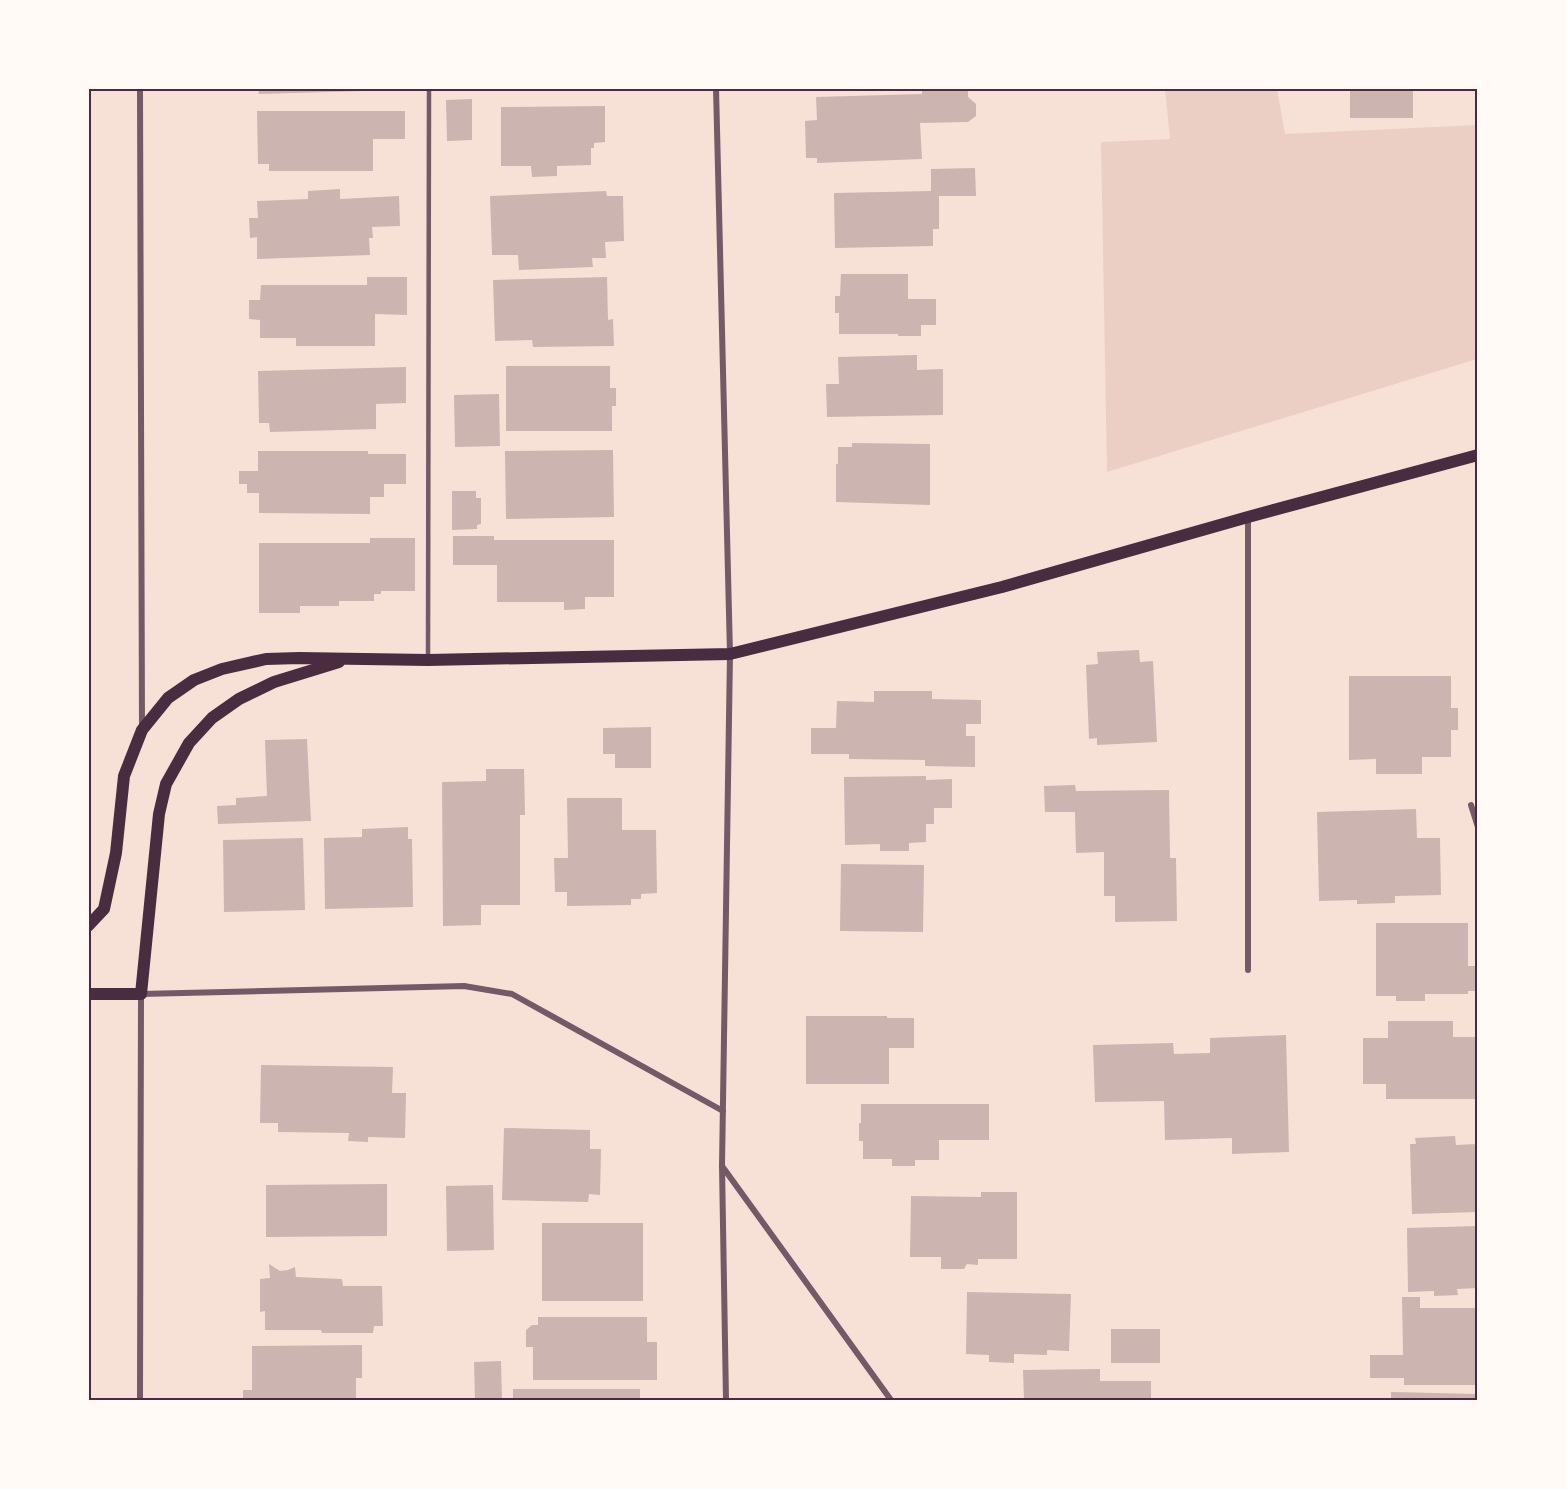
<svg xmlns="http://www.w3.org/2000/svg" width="1566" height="1489" font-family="'DejaVu Sans',sans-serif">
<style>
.green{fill:#ebcfc5}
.building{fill:#ccb4b1}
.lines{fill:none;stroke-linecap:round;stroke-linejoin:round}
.service{stroke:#755966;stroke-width:4.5}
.minor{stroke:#755966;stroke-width:6}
.secondary{stroke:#4a2c40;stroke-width:12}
.neatline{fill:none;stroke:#4a2c40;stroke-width:2}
</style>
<rect width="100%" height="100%" fill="#f7e1d7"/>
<polygon class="green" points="1165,89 1277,89 1285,134 1477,125 1477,359 1107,472 1101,142 1170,139"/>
<g class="building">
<polygon points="258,88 366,88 366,91 259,94"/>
<rect x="1350" y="88" width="63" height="30"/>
<polygon points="968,89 968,97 976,104 976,116 968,122 920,123 922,159 817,163 817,158 806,158 805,121 817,120 816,97 922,94 922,91"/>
<polygon points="472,99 472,140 447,141 446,100"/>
<polygon points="605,106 605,142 594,143 594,148 591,148 591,165 557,166 557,176 532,177 531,166 501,166 501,107"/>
<polygon points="257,111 405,111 405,139 373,139 373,171 269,171 269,164 258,164"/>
<polygon points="975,168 976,196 939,196 939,229 933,229 933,246 835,248 834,193 931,191 931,169"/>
<polygon points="340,189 340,199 399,196 400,226 372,227 373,238 369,238 370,255 257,259 257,237 250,238 249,218 258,218 257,201 308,199 308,191"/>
<polygon points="606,191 607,196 623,196 624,241 605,242 606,258 592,258 593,267 519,270 518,255 492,255 490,196"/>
<polygon points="841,274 908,274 908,299 936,299 936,325 921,325 921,336 898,336 898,334 839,334 839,313 835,313 835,296 840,296"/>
<polygon points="367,277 407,277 407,315 375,314 375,346 296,346 296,338 260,338 260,320 249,319 249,300 260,300 261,285 367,285"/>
<polygon points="607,277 608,320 613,319 614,346 533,347 532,340 495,341 493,280"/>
<polygon points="917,355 917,370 943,369 943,415 827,417 826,384 839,384 838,357"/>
<polygon points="506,366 610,366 610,388 616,388 616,406 612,406 612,431 506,431"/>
<polygon points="406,367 406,403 376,404 376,429 270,432 269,423 259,423 258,371"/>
<polygon points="499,394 500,446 455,447 454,395"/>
<polygon points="852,443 930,444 930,505 836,502 836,464 838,464 838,447 852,447"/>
<polygon points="613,450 614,517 506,519 505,451"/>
<polygon points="258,451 368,451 368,454 406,454 406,484 384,484 384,497 370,497 370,514 259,513 259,493 247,493 247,484 239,484 239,471 258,471"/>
<polygon points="452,491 476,491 476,498 481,498 481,524 477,525 477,529 452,530"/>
<polygon points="453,536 494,536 494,540 614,540 614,597 585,597 585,609 564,610 564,602 497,602 497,565 453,565"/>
<polygon points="370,538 415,538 415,591 381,591 381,594 374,594 374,601 339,601 339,606 300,606 300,613 259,613 259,543 370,543"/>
<polygon points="1139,650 1140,662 1153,661 1157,742 1097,745 1097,738 1089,739 1086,665 1098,664 1097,652"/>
<polygon points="1349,676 1451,676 1451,708 1458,708 1458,730 1451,730 1451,757 1422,757 1422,774 1376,774 1376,759 1349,760"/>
<polygon points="874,691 932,691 932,699 981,700 981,724 966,724 966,736 975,736 975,767 925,766 925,760 849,759 849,754 811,754 811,728 836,728 837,701 874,702"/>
<polygon points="651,727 651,768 615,768 615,754 603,754 603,728"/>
<polygon points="307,739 311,821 218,824 217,806 236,805 236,798 267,796 265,740"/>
<polygon points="486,769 524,769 525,815 520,815 520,905 481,905 481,925 443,926 442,782 486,781"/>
<polygon points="926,776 926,780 952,779 952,808 934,808 934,824 926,824 926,842 909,843 909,851 880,851 880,844 845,845 844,777"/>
<polygon points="1075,785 1076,791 1169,790 1170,858 1176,858 1177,921 1115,922 1115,896 1104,896 1104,852 1076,853 1075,812 1045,812 1044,786"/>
<polygon points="567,798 622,798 622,830 656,830 657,893 641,894 641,899 631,899 631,905 567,906 567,892 555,892 554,858 568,858"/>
<polygon points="1416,809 1417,838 1440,838 1441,895 1395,896 1395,903 1357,904 1357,900 1319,901 1317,812"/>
<polygon points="408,827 408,839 412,839 413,907 325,909 324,838 362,837 362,829"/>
<polygon points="303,838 305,910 224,912 223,840"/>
<polygon points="841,864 924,865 923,932 840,931"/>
<polygon points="1376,923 1468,923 1468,966 1477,966 1477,991 1468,991 1468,994 1425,994 1425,1001 1396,1001 1396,996 1376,996"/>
<polygon points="806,1016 887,1016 887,1018 914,1018 914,1048 889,1048 889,1084 806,1084"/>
<polygon points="1388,1021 1453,1021 1453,1037 1478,1037 1478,1099 1386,1099 1386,1084 1363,1084 1363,1038 1388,1038"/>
<polygon points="1286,1035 1289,1152 1232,1154 1232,1138 1165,1140 1164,1101 1095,1102 1093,1045 1173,1043 1174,1054 1210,1053 1210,1038"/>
<polygon points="261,1065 393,1067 392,1093 406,1093 405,1138 368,1137 368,1142 348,1141 349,1133 278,1132 278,1123 260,1123"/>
<polygon points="861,1104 989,1104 989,1140 939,1140 939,1160 915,1160 915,1166 892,1166 892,1159 863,1159 863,1141 859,1141 859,1123 861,1123"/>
<polygon points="504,1128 590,1130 590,1149 601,1149 600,1195 589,1194 588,1202 502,1200"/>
<polygon points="1455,1136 1456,1145 1478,1144 1478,1212 1412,1214 1410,1144 1416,1144 1415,1138"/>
<polygon points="387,1184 387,1236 266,1237 266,1185"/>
<polygon points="493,1185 494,1250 447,1251 446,1186"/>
<polygon points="981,1192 1017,1192 1017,1259 978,1259 978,1265 967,1264 964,1269 941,1269 941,1257 910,1257 911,1196 981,1197"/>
<rect x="542" y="1223" width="101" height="78"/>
<polygon points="1478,1226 1478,1288 1457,1289 1458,1295 1434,1296 1434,1291 1408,1292 1407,1228"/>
<polygon points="269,1264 280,1271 288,1270 295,1267 296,1277 342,1279 343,1286 382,1286 383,1326 374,1326 373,1333 322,1333 321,1330 265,1330 265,1311 260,1312 260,1279 270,1278"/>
<polygon points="967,1292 1071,1294 1069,1351 1047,1350 1047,1355 1014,1354 1014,1363 989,1362 989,1355 966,1354"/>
<polygon points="1402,1297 1420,1297 1420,1308 1478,1308 1478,1385 1404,1385 1404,1378 1370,1378 1370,1355 1403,1355"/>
<polygon points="538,1317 647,1317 647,1342 657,1342 657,1380 533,1380 533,1347 526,1347 526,1330 532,1325 538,1325"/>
<rect x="1111" y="1329" width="49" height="34"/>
<polygon points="362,1345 362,1378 356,1378 356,1400 243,1400 243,1390 252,1390 252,1346"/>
<polygon points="501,1361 502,1400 475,1400 474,1362"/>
<polygon points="1100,1369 1100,1381 1151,1381 1151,1400 1024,1400 1023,1370"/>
<rect x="513" y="1389" width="127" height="11"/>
<polygon points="1391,1392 1478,1394 1478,1400 1391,1400"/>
</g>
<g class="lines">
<polyline class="service" points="428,659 429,88"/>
<g class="minor">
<polyline points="140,88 142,726"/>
<polyline points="716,88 730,654 722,1166 726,1400"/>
<polyline points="1471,805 1478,827"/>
<polyline points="1248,970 1248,517"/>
<polyline points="722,1166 891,1400"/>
<polyline points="140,1400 141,994 464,986 512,994 723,1111"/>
</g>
<g class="secondary">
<polyline points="88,926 104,909 116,853 124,776 142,730 168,698 194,680 222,669 266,659 299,658 428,660 730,654 1002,587 1248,517 1478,455"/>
<polyline points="88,994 141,994 159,814 166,784 189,743 212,718 239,699 274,682 339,662"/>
</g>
</g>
<rect width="1566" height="1489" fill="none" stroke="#fffaf5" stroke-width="180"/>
<rect x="90" y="90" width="1386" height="1309" class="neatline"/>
</svg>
